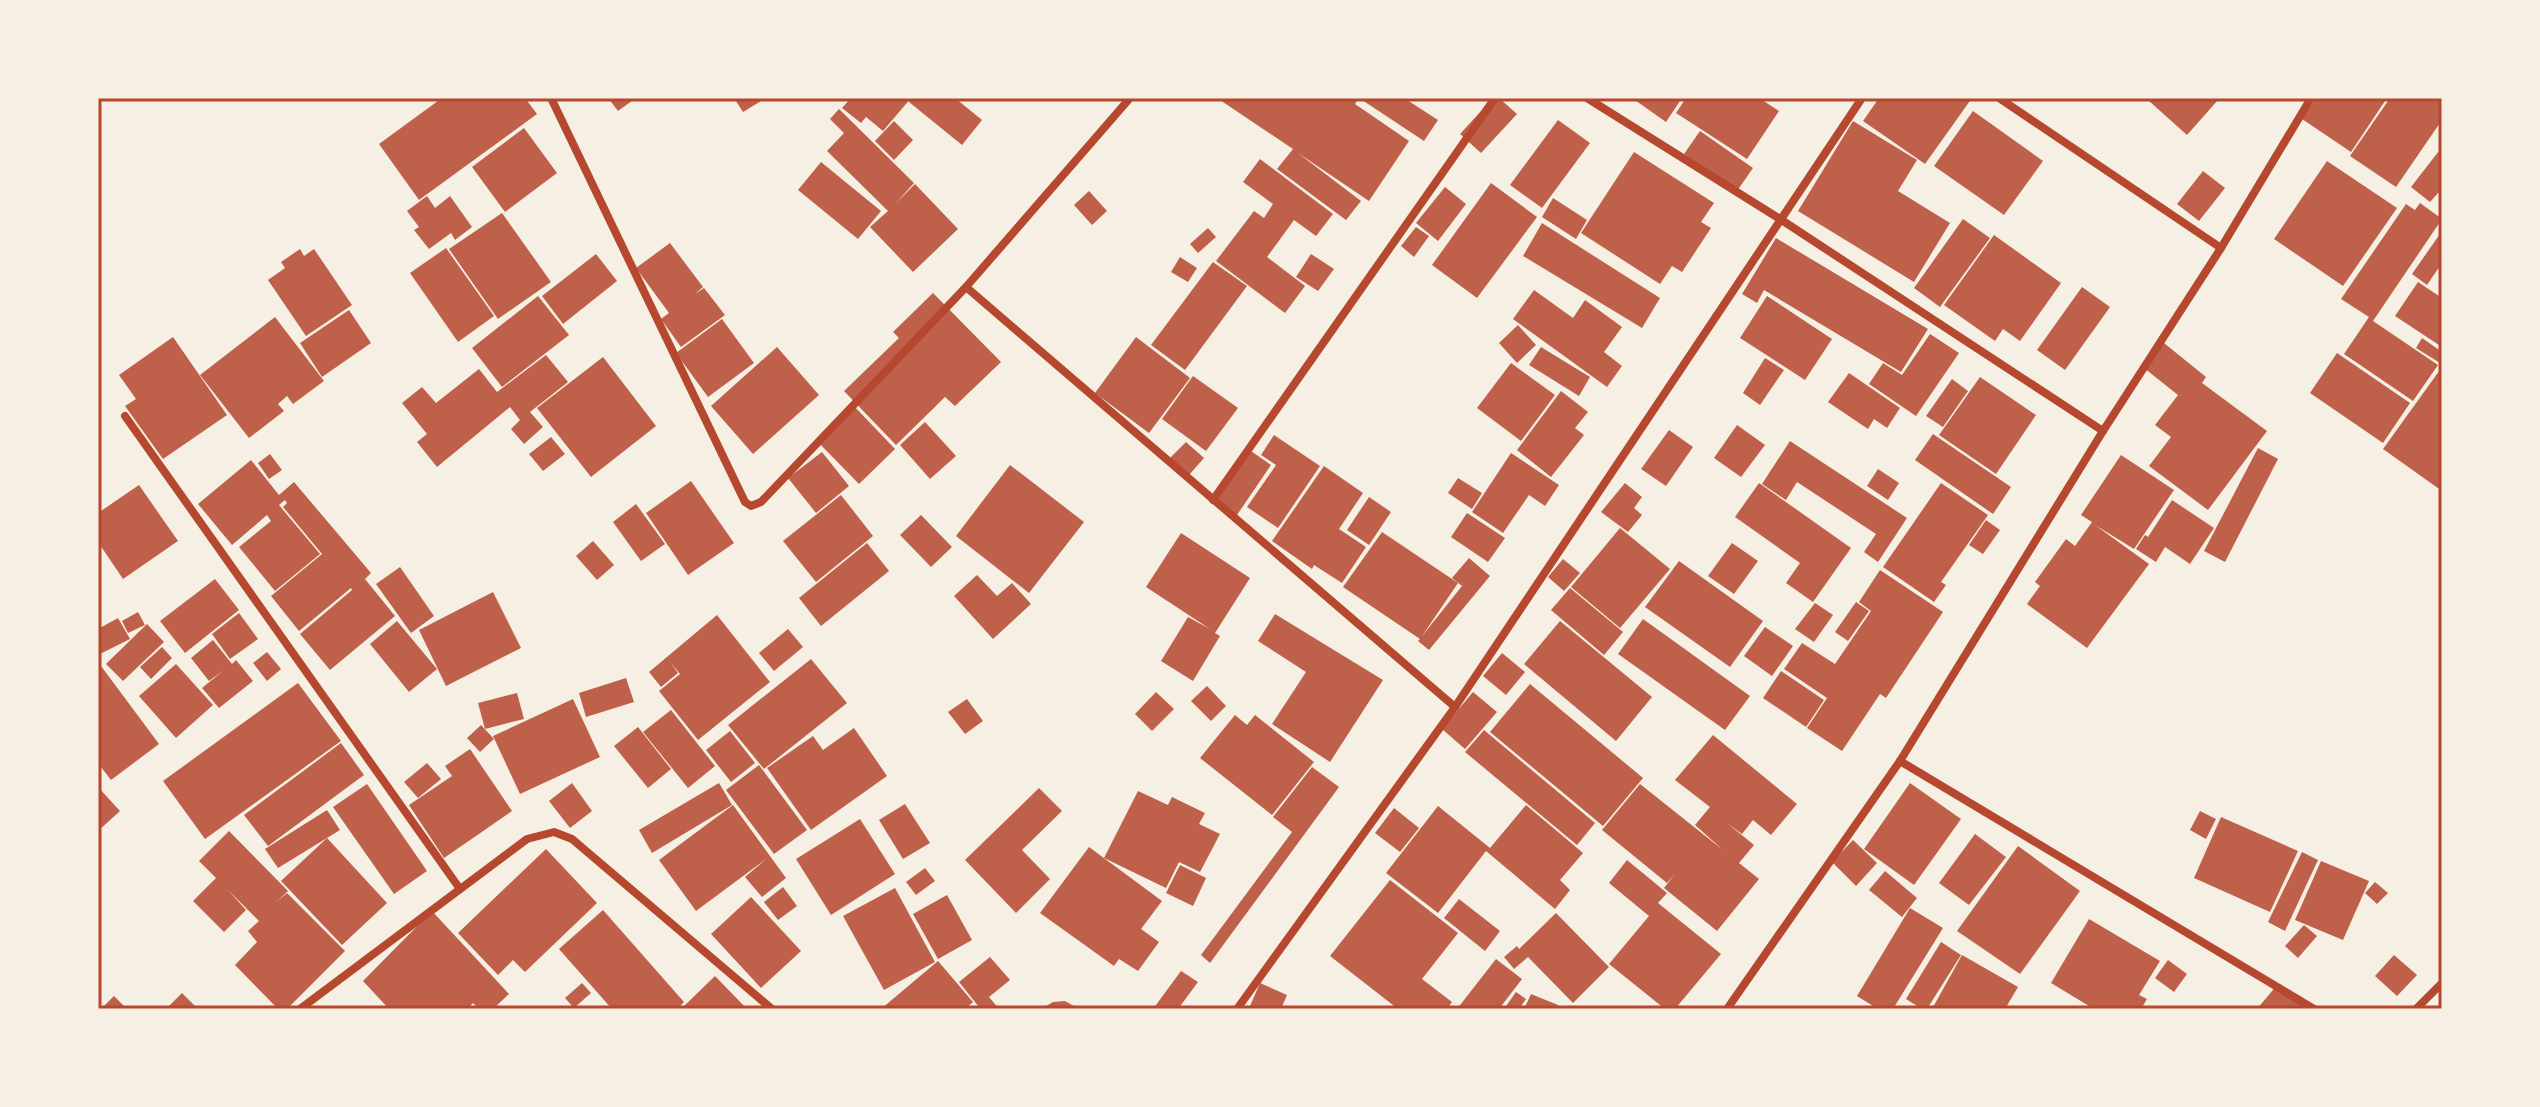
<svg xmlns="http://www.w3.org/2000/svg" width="2540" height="1107" font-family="Montserrat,sans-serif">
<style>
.building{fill:#bf614a}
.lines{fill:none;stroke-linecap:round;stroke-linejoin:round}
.minor{stroke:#b5482f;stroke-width:8}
.neatline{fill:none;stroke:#b5482f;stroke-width:3}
</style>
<rect width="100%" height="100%" fill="#f6efe4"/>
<g class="building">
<polygon points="442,98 525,98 537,114 419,200 379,144"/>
<polygon points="608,98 636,98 618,111"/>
<polygon points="734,98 766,98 743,112"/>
<polygon points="851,98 911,98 883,131 866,117 861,123 842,108"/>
<polygon points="913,98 955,98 982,120 962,145 909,102"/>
<polygon points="1217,98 1356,98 1358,99 1355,104 1409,141 1369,201 1298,153 1361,201 1346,220 1277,169 1293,149"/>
<polygon points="1359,98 1404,98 1438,120 1424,141"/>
<polygon points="1493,98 1499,98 1517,114 1481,153 1460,134"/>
<polygon points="1632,98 1682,98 1666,122"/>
<polygon points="1686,98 1759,98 1779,111 1747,159 1676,113"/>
<polygon points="1879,98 1972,98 1925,164 1863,121"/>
<polygon points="2151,98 2216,98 2218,100 2187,135 2149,101"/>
<polygon points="2316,98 2387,98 2351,152 2302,119"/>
<polygon points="2390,98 2442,98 2442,120 2396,187 2350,156"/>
<polygon points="839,109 914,183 896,203 915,184 958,229 913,272 870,227 888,211 827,151 844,133 830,119"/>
<polygon points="1973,111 2043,161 2004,215 1934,166"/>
<polygon points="1558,120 1590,143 1542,208 1510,185"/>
<polygon points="894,121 913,140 894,160 875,141"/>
<polygon points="1853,121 1917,160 1898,191 1950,223 1914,282 1798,211"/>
<polygon points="524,128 557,173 505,212 472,167"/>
<polygon points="1700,131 1753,168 1737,191 1684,154"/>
<polygon points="2442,147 2442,194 2439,192 2430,202 2411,187"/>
<polygon points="1634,152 1714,203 1701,222 1711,228 1682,272 1672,266 1660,284 1581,233"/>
<polygon points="1260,159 1333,214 1316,236 1294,220 1267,257 1305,286 1285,313 1216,261 1254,211 1264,218 1273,204 1243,182"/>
<polygon points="2327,161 2397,208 2343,286 2274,239"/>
<polygon points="821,162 881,211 858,239 798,190"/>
<polygon points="2203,171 2225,188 2199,221 2177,204"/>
<polygon points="1491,183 1537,217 1477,298 1432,265"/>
<polygon points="1445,187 1466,204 1438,241 1416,223"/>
<polygon points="1089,191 1107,211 1092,225 1074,205"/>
<polygon points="427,196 435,208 450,196 472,227 455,240 451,233 429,249 414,230 419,227 407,211"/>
<polygon points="1553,198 1587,220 1576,239 1542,217"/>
<polygon points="2420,203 2442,219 2373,321 2438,365 2413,401 2344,354 2369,317 2341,299 2406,204 2415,210"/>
<polygon points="502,213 551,282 498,319 449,249"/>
<polygon points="1963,219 1990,238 1940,307 1914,288"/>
<polygon points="1542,223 1660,298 1642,328 1523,256"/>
<polygon points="1416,227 1429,236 1414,257 1401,246"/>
<polygon points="1208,228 1216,237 1198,253 1190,244"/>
<polygon points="2442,231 2442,263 2427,285 2412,274"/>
<polygon points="1994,235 2061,283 2020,341 2003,329 1995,341 1944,305"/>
<polygon points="1776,238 1928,329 1901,372 1764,290 1757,303 1742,294"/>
<polygon points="670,243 703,287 695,294 704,288 725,315 681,347 661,319 669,313 636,268"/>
<polygon points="446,248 494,316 458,342 410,273"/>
<polygon points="300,249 304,256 314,249 352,305 306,336 268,280 285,268 281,262"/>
<polygon points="596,254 617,281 563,324 542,296"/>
<polygon points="1311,254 1334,269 1318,291 1296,277"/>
<polygon points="1180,257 1197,268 1188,282 1171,272"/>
<polygon points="1213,262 1247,286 1185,370 1151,345"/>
<polygon points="2418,282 2442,298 2442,347 2395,316"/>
<polygon points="2082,287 2110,307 2065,370 2037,350"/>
<polygon points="1534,290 1573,318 1585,300 1622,327 1604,352 1622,366 1607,387 1513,319"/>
<polygon points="933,293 1001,362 955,406 945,397 896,445 844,391 899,338 893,332"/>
<polygon points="538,296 569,335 502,387 472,348"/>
<polygon points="1767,296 1832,339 1805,380 1740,338"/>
<polygon points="349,310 371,343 322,377 300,343"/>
<polygon points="275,317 324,381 293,404 287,396 278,404 284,411 249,438 200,375"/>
<polygon points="722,319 754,363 708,397 676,353"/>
<polygon points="1518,325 1536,345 1517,363 1499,343"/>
<polygon points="1930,334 1959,353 1916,416 1869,384 1883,363 1902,375"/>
<polygon points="173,337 227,415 163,459 125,406 136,399 119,375"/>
<polygon points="1136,337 1190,378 1149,433 1095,393"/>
<polygon points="2422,338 2442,352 2440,363 2416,348"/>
<polygon points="2164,343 2206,377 2202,383 2267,431 2208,510 2149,466 2171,437 2155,425 2178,395 2144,368"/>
<polygon points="777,347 819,395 753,454 711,406"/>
<polygon points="1541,347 1590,377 1579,396 1529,365"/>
<polygon points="2337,353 2410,403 2383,443 2310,393"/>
<polygon points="546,355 568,382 530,412 543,427 524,444 511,429 520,420 510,407 437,467 417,442 427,434 402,403 422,387 436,403 479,369 497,392"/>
<polygon points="603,357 656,426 591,477 537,408"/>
<polygon points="1765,358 1784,370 1760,405 1743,393"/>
<polygon points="1511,363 1555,395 1521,441 1477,408"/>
<polygon points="2442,367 2442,491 2383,449"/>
<polygon points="1849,373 1900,408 1887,428 1874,419 1868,429 1828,402"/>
<polygon points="1193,376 1238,408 1206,451 1162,419"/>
<polygon points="1980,377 2036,415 1996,474 1939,435"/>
<polygon points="1952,379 1968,391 1943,427 1926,416"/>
<polygon points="1561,391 1588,412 1575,428 1584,435 1551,477 1517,450"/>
<polygon points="853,405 895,449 859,484 816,440"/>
<polygon points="925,422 956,456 930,479 900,445"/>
<polygon points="1737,425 1765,445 1741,477 1714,458"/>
<polygon points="1669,430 1693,447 1666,486 1641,469"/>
<polygon points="1933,434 2011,487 1993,514 1915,460"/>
<polygon points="1274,435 1320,466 1278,528 1247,507 1276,465 1261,455"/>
<polygon points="551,437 565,454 543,471 529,454"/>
<polygon points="1790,441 1907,518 1878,562 1864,552 1876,534 1797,482 1786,500 1762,484"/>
<polygon points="1186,442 1204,458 1189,475 1170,458"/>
<polygon points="2258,448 2278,459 2225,562 2204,551"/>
<polygon points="1251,451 1271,465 1237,515 1217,501"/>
<polygon points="822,452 849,486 816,513 788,478"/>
<polygon points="1511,453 1559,485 1545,506 1529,495 1503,533 1472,512"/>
<polygon points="270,454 282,470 269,479 258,463"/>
<polygon points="2121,455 2174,490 2134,549 2095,525 2149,564 2087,648 2027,604 2040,586 2035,582 2066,539 2075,546 2092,522 2081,515"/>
<polygon points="251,460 279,495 294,482 371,573 365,579 395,616 330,670 300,634 352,590 351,588 299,631 271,596 322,554 283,507 287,503 285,500 279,505 320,554 275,591 239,547 271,521 267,515 232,545 198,504"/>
<polygon points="1010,465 1084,522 1029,593 956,536"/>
<polygon points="1324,466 1363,493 1339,529 1366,547 1342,583 1314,565 1312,569 1272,541"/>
<polygon points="1878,469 1899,483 1888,500 1867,486"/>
<polygon points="1458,478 1482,493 1472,509 1448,493"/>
<polygon points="691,481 734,543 688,575 646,513"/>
<polygon points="1625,483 1642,497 1634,508 1642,515 1628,532 1601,512"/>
<polygon points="1759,483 1851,548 1813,602 1786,583 1800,563 1735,517"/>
<polygon points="1941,483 1988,515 1941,582 1946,585 1934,602 1883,567"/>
<polygon points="139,485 178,541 123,579 98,542 98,513"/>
<polygon points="841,495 873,536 816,582 783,541"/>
<polygon points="1369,497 1391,512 1369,545 1347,530"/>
<polygon points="2172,500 2214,528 2190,564 2165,547 2156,562 2136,549 2145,535 2148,537"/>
<polygon points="636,504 665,544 641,561 613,522"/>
<polygon points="1467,513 1505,538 1488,562 1451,537"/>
<polygon points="921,515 952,547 931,567 900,535"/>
<polygon points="1986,520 2000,530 1983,554 1969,545"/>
<polygon points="1620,528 1670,569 1620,628 1571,587"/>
<polygon points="1382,532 1458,583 1422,636 1462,586 1452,578 1469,558 1490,576 1429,650 1418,641 1420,639 1343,587"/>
<polygon points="1181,533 1250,578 1215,633 1220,636 1193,681 1161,661 1188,617 1210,629 1146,587"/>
<polygon points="593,541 614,565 597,580 576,556"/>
<polygon points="867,543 889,571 821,626 799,598"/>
<polygon points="1732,543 1758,561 1734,594 1708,576"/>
<polygon points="1563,559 1580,573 1564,591 1548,577"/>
<polygon points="1679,561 1763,621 1730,667 1645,607"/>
<polygon points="400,567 434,616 411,633 376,584"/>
<polygon points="1880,570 1943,612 1886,698 1880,694 1842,751 1807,728 1827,698 1784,669 1802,643 1835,664 1871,611 1859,602"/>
<polygon points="977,575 997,596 1012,583 1031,604 993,639 954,596"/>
<polygon points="215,579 239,610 185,653 160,621"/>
<polygon points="1570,588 1623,632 1604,655 1551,610"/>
<polygon points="493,592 521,648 446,686 419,630"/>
<polygon points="1856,602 1869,611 1848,641 1835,632"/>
<polygon points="1815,603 1833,615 1814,642 1795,629"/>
<polygon points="138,612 145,625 128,633 122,621"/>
<polygon points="239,613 258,639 230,659 212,634"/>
<polygon points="1275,614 1383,680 1330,762 1272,724 1306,672 1258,641"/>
<polygon points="717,615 770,682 698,740 659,691 680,674 670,662 678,673 661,687 649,672"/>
<polygon points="118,618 130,639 98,655 98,629"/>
<polygon points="1643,619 1750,696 1725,730 1618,654"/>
<polygon points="397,621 437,669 409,692 370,644"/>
<polygon points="1560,621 1652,697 1616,741 1524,664"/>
<polygon points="147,624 164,642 123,681 106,664"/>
<polygon points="1765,627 1793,646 1772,676 1744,656"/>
<polygon points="788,629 803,647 774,671 759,653"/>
<polygon points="213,640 232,664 236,660 253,681 219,708 202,688 224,670 209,681 191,658"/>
<polygon points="162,647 172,658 151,679 140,667"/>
<polygon points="267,652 281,669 267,681 253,663"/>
<polygon points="1502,653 1525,672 1506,695 1483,676"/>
<polygon points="811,659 847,703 764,769 728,725"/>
<polygon points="176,664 213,705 176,738 139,696"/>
<polygon points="101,666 159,744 111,780 98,763 98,668"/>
<polygon points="1781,671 1824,700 1806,727 1763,698"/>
<polygon points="626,678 634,702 586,717 579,693"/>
<polygon points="298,683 341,741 205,839 163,781"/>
<polygon points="1530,684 1643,778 1603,826 1490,732"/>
<polygon points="1207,686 1226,706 1211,721 1191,701"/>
<polygon points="1156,692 1174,709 1152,731 1135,714"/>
<polygon points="1473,692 1497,712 1465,749 1442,729"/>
<polygon points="517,693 524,719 485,729 478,703"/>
<polygon points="573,699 600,757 520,794 493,736"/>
<polygon points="967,699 983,721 965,734 948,712"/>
<polygon points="671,710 715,766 688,788 643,732"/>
<polygon points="1235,715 1247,725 1255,715 1314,762 1272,815 1200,758"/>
<polygon points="481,725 494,739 480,752 467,738"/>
<polygon points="638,727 671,769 648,788 614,746"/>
<polygon points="854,728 887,776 811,830 767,768 813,736 823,750"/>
<polygon points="1484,730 1595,823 1577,845 1465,752"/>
<polygon points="730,731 755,763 731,782 706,750"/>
<polygon points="1713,735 1797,804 1771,835 1753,820 1742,834 1727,823 1754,845 1739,863 1759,879 1717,931 1664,888 1675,874 1667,883 1602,830 1640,784 1723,850 1695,825 1710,807 1675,780"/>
<polygon points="341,743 364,775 268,846 244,815"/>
<polygon points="470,749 512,811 444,858 409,805 452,776 445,766"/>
<polygon points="427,763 441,779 418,798 404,782"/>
<polygon points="759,765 807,830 774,854 726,790"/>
<polygon points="1312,767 1339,787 1210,963 1201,955 1292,832 1273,817"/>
<polygon points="572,783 592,811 570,828 549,801"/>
<polygon points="719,783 732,805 652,853 639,830"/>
<polygon points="1910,783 1961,819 1914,885 1864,849"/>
<polygon points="367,784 427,871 394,894 333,807"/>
<polygon points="98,787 120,811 98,831"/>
<polygon points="1039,788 1062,811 1022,850 1050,879 1016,913 965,860"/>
<polygon points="1138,791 1168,805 1172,797 1205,813 1199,824 1220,834 1200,872 1179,862 1166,888 1104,858"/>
<polygon points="905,804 930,843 903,859 879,820"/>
<polygon points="733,805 786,878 762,897 745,877 766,859 696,911 659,860"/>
<polygon points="1526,805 1583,853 1560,880 1570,890 1555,909 1486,851 1438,913 1386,873 1438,806 1490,848"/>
<polygon points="1394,808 1419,828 1400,852 1375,833"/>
<polygon points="327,810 340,830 278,868 265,849"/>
<polygon points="2200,811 2216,819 2206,839 2190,830"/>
<polygon points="2221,817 2298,851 2270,912 2194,878"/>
<polygon points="860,819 895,874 831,915 796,859"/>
<polygon points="229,831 288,891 275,903 287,893 345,951 287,1009 278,1009 235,965 257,942 248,931 259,921 228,890 246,910 224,932 193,901 216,878 199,861"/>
<polygon points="1975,834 2006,857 1969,905 1939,883"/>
<polygon points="327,838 387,903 342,945 281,881"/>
<polygon points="1853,840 1877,863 1856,886 1832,862"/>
<polygon points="2018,846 2080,891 2020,974 1957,931"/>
<polygon points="1089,847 1162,901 1141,929 1159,942 1138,971 1119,959 1114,966 1040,913"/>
<polygon points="546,849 597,903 525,972 513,960 498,975 458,933"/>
<polygon points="2302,852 2318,860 2285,931 2268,922"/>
<polygon points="1627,860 1667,893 1658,903 1721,954 1675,1009 1665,1009 1609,964 1649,916 1609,883"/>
<polygon points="2321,861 2369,881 2343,940 2295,920"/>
<polygon points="1180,865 1206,878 1193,906 1166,893"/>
<polygon points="925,868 935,881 916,895 906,882"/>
<polygon points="1885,871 1917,898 1902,917 1869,890"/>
<polygon points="1390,880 1458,933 1422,979 1452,1002 1447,1009 1398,1009 1330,956"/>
<polygon points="2375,882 2388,893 2377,904 2365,893"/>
<polygon points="783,887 797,906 778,920 764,902"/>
<polygon points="895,888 935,962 884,990 843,916"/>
<polygon points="947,895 972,940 938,959 913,914"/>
<polygon points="751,897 801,951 761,988 711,934"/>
<polygon points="1459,899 1500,931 1485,951 1444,918"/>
<polygon points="1910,908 1943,928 1893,1009 1878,1009 1857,996"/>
<polygon points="603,910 684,1002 677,1009 612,1009 559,949"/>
<polygon points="432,911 509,994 493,1009 479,1009 473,1003 467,1009 389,1009 363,981"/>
<polygon points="1556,913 1609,967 1573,1003 1528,957 1514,969 1504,957 1517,946 1519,949"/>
<polygon points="2089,919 2160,961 2139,995 2147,999 2141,1009 2094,1009 2051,983"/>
<polygon points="2304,925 2317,936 2298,958 2285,946"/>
<polygon points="1941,942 1961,955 1927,1009 1922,1009 1906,999"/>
<polygon points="1962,955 2018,987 2005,1009 1932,1009"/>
<polygon points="2394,955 2417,975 2397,996 2375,976"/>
<polygon points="990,957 1010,980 989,997 999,1009 976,1009 979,1007 959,982"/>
<polygon points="1496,959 1522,979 1499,1009 1457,1009"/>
<polygon points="2168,960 2187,974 2174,992 2155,978"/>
<polygon points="938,961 973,1002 965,1009 881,1009"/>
<polygon points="1181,971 1198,982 1178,1009 1153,1009"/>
<polygon points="715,976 747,1009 681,1009"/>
<polygon points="582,983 591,993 574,1008 565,998"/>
<polygon points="1260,983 1287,995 1281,1009 1256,1009 1250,1006"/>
<polygon points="2277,985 2307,1009 2257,1009"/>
<polygon points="1516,992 1526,999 1519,1009 1504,1009"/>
<polygon points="182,993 198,1009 166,1009"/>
<polygon points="1531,994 1558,1005 1557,1009 1524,1009"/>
<polygon points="114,996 127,1009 101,1009"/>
<polygon points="1065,1001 1079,1009 1041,1009 1053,1002"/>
</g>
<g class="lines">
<g class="minor">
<polyline points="551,98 745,502 751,506 761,502 966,287 1130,98"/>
<polyline points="1587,98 1780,219 2103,431"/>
<polyline points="1999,98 2221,248"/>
<polyline points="966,287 1455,707"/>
<polyline points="125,416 460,889"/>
<polyline points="1213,500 1495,98"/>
<polyline points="1900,761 2314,1009"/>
<polyline points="300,1009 527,839 554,832 572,839 772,1009"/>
<polyline points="1237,1009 1455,707 1862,98"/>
<polyline points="1727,1009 1900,761 2103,431 2221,248 2311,98"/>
<polyline points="2416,1009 2442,983"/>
</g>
</g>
<rect width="2540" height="1107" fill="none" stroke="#f6efe4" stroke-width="200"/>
<rect x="100" y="100" width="2340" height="907" class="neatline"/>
</svg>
